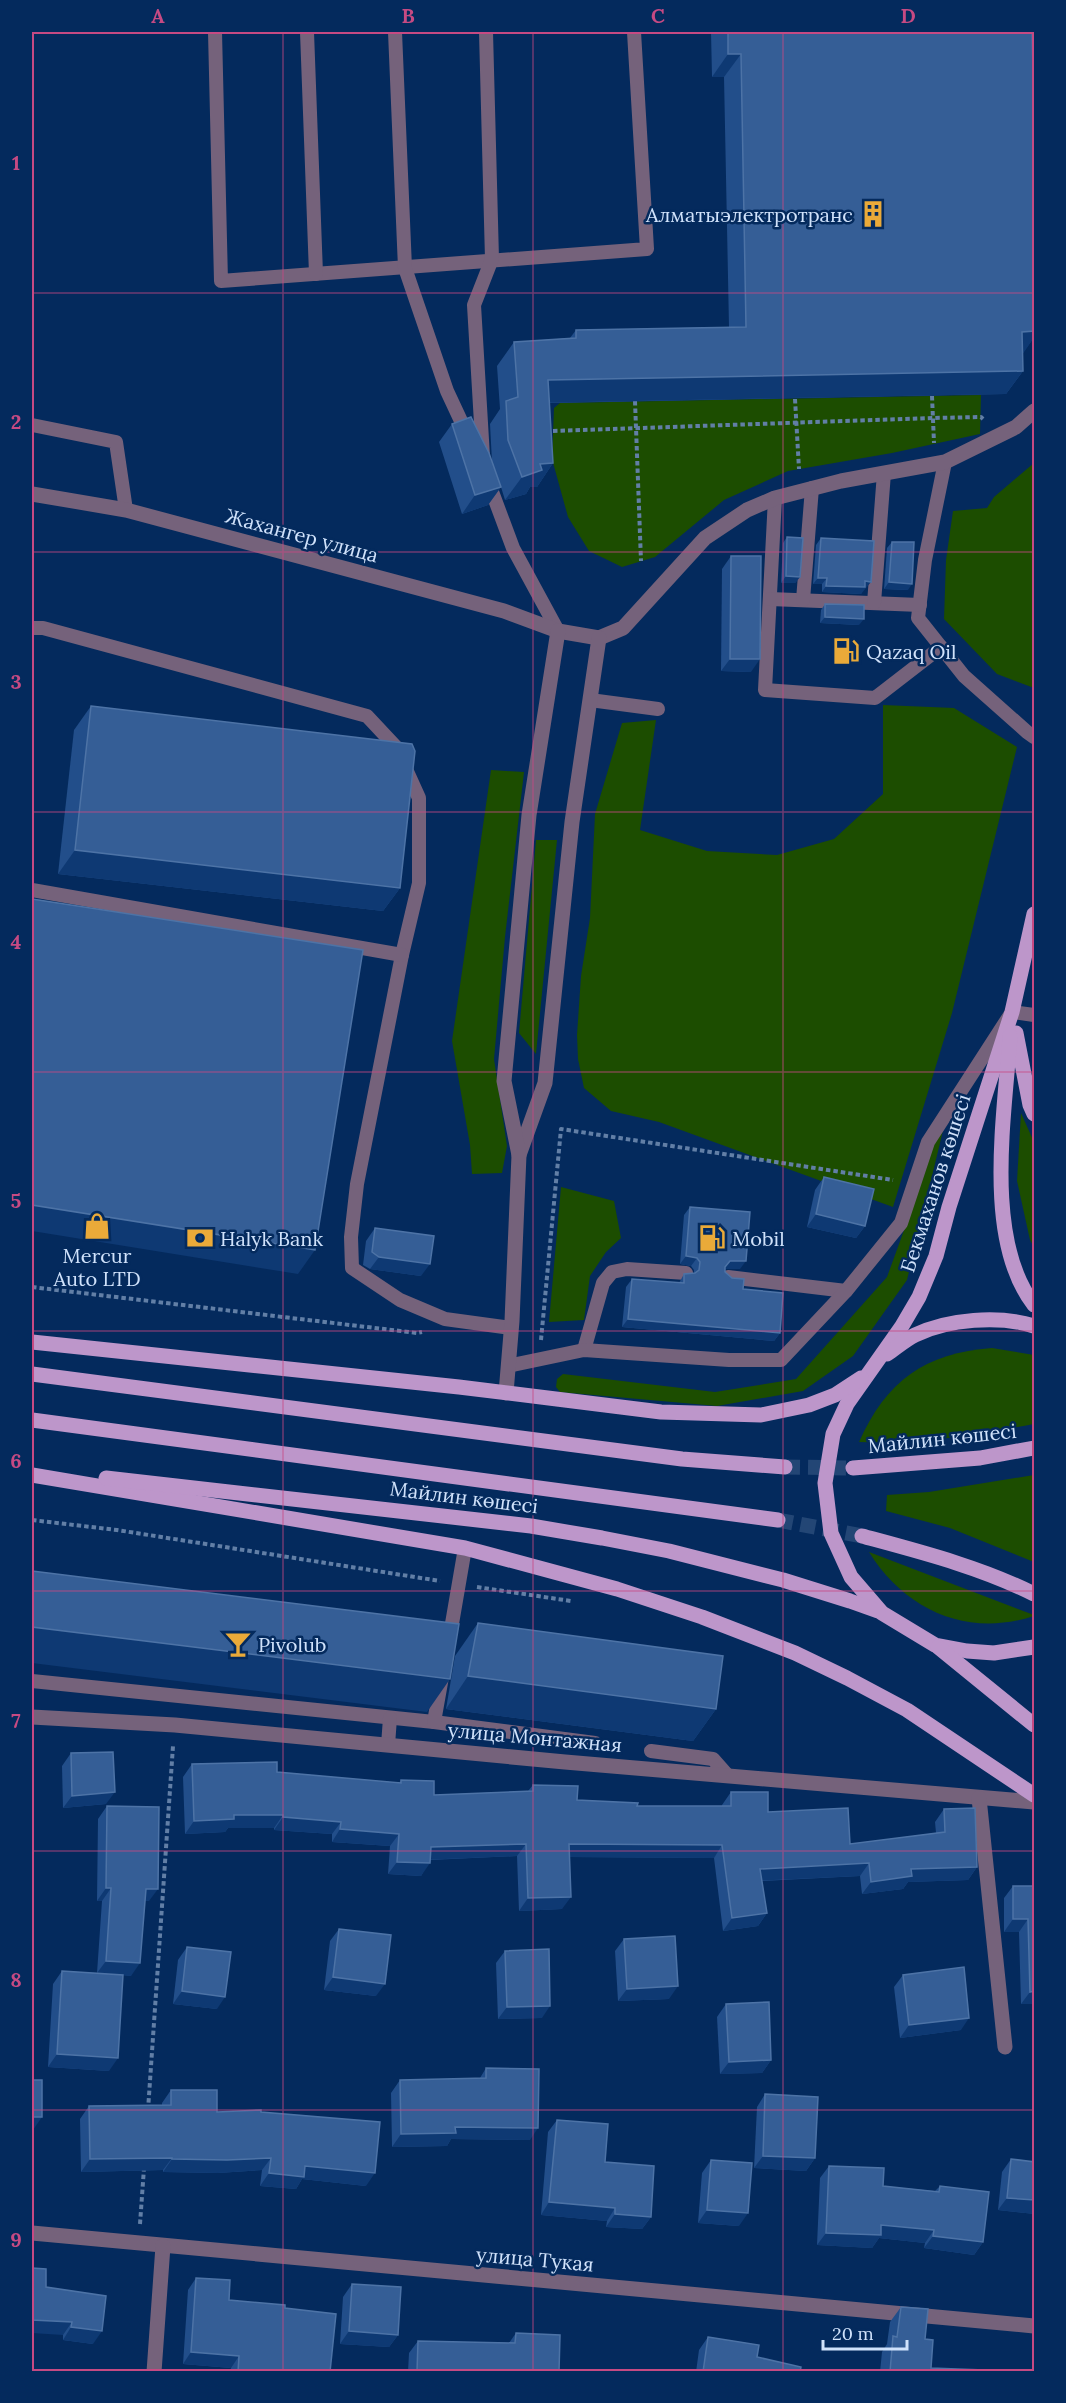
<svg xmlns="http://www.w3.org/2000/svg" width="1066" height="2403" font-family="Lora,serif">
<style>
.green{fill:#1c4d00}
.lines{fill:none;stroke-linecap:round;stroke-linejoin:round}
.primary-tunnel{stroke:#234675;stroke-width:15;stroke-dasharray:15 8;stroke-linecap:butt}
.path{stroke:#627fa6;stroke-width:4;stroke-dasharray:4.5 3;stroke-linecap:butt}
.service{stroke:#75627b;stroke-width:14}
.minor{stroke:#75627b;stroke-width:15}
.primary{stroke:#bd96ca;stroke-width:15}
.wall{fill:#224e8a}
.shaded-wall{fill:#0e3973}
.building{fill:#355e96;stroke:#4d73a6;stroke-width:1.5}
.grid{fill:none;stroke:#c64a83;stroke-width:1.5;stroke-opacity:0.55}
.labels{text-anchor:middle;dominant-baseline:central;stroke-width:5;stroke-linejoin:round;paint-order:stroke}
.poi-label{font-size:20px;fill:#d0e2fb;stroke:#042a5d;text-anchor:start}
.street-label{font-size:20px;fill:#d0e2fb;stroke:#042a5d}
.neatline{fill:none;stroke:#c64a83;stroke-width:2}
.grid-label{font-size:20px;text-anchor:middle;font-weight:bold;fill:#c64a83}
</style>
<rect width="100%" height="100%" fill="#042a5d"/>
<g class="green">
<polygon points="981,395 980,434 892,453 788,471 724,500 655,557 622,567 589,551 568,517 552,459 554,408 560,403"/>
<polygon points="1034,463 1034,688 997,674 944,619 946,560 953,511 987,508 994,497"/>
<polygon points="883,705 954,708 1017,747 952,1013 893,1207 659,1122 611,1111 584,1088 578,1059 577,1035 581,976 590,918 595,814 622,723 656,720 640,830 707,851 777,855 834,839 883,794"/>
<polygon points="491,770 524,772 505,937 494,1059 507,1146 502,1173 472,1174 470,1145 452,1041"/>
<polygon points="536,840 557,840 536,1054 519,1033"/>
<polygon points="1021,1113 1034,1142 1034,1247 1030,1240 1017,1181"/>
<polygon points="942,1116 946,1118 907,1280 853,1356 803,1391 717,1406 560,1392 556,1387 557,1379 563,1374 715,1392 796,1379 887,1277 923,1178"/>
<polygon points="561,1187 614,1201 621,1238 606,1252 590,1276 584,1320 549,1322"/>
<path d="M992,1348L1034,1355V1424C975,1435 920,1444 859,1442C886,1381 925,1353 992,1348Z"/>
<polygon points="1034,1475 1034,1562 950,1528 886,1511 887,1495 929,1492"/>
<path d="M869,1552L1034,1615V1616C967,1638 905,1610 869,1552Z"/>
</g>
<g class="lines">
<g class="primary-tunnel">
<polyline points="785,1467 853,1468"/>
<polyline points="778,1520 862,1536"/>
</g>
<g class="path">
<polyline points="932,396 934,443"/>
<polyline points="795,399 799,469"/>
<polyline points="635,401 641,561"/>
<polyline points="553,431 932,418 981,417 983,419"/>
<polyline points="32,1287 417,1333 422,1332"/>
<polyline points="541,1340 561,1129 893,1180"/>
<polyline points="32,1520 117,1530 440,1581"/>
<polyline points="477,1587 571,1601"/>
<polyline points="148,2110 173,1746"/>
<polyline points="140,2224 144,2168"/>
</g>
<g class="service">
<polyline points="215,32 221,281 647,249 634,32"/>
<polyline points="307,32 316,274"/>
<polyline points="395,32 405,268 447,391 468,436"/>
<polyline points="32,425 116,442 126,510"/>
<polyline points="483,457 474,305 492,259 486,32"/>
<polyline points="945,462 925,560 918,618 964,676 1027,732 1034,737"/>
<polyline points="488,481 513,548 558,631"/>
<polyline points="775,498 765,690 875,698 941,647"/>
<polyline points="770,599 920,605"/>
<polyline points="803,600 812,488"/>
<polyline points="874,603 884,473"/>
<polyline points="32,628 43,628 367,716 396,747 419,798 419,883 402,955 357,1184 351,1237 352,1268 400,1300 445,1319 511,1328"/>
<polyline points="590,700 658,709"/>
<polyline points="32,890 402,955"/>
<polyline points="728,1277 846,1291"/>
<polyline points="584,1350 603,1283 612,1272 627,1269 686,1273"/>
<polyline points="508,1366 584,1350 729,1360 781,1360 846,1291 901,1223 928,1142 1012,1012 1034,1015"/>
<polyline points="449,1641 465,1548"/>
<polyline points="32,1681 434,1722 595,1743"/>
<polyline points="434,1722 442,1677"/>
<polyline points="388,1745 390,1718"/>
<polyline points="651,1751 713,1759 728,1776"/>
</g>
<g class="minor">
<polyline points="32,494 126,510 504,611 558,631 599,638 623,628 705,538 747,510 775,498 841,481 945,462 1016,427 1034,411"/>
<polyline points="519,1155 545,1083 572,822 599,638"/>
<polyline points="506,1393 512,1321 519,1155 504,1081 529,815 558,631"/>
<polyline points="32,1717 175,1725 565,1762 1034,1802"/>
<polyline points="979,1798 1005,2047"/>
<polyline points="32,2233 1034,2326"/>
<polyline points="154,2372 163,2246"/>
</g>
<g class="primary">
<polyline points="1034,914 1012,1012 949,1207 936,1256 919,1297 902,1326 847,1404 833,1434 825,1483 831,1533 851,1577 882,1613 935,1645 967,1651 994,1653 1034,1647"/>
<polyline points="1016,1033 1030,1105 1034,1114"/>
<path d="M1010,1036C1005,1114 983,1239 1034,1305"/>
<polyline points="32,1342 459,1387 661,1412 761,1415 809,1405 835,1395 861,1378"/>
<path d="M887,1354C896,1348 905,1340 915,1335C948,1319 999,1315 1034,1326"/>
<polyline points="32,1374 682,1459 785,1467"/>
<polyline points="32,1420 778,1520"/>
<polyline points="853,1468 980,1458 1034,1448"/>
<polyline points="32,1475 465,1548 617,1589 702,1617 795,1653 847,1678 907,1710 1034,1795"/>
<polyline points="106,1478 531,1526 602,1538 669,1551 783,1580 850,1601 878,1611"/>
<path d="M862,1536C921,1552 980,1567 1034,1594"/>
<polyline points="938,1647 1034,1725"/>
</g>
</g>
<g class="wall">
<polygon points="711,32 1032,32 1035,153 1035,336 1022,354 1023,371 1006,394 549,403 553,463 537,487 530,487 526,494 505,500 501,487 488,505 462,514 439,442 452,424 492,462 490,424 500,409 497,366 514,342 570,338 576,330 729,327 724,77 712,77"/>
<polygon points="787,537 800,577 795,583 781,583 783,543"/>
<polygon points="821,538 866,588 864,588 861,594 822,592 822,584 813,584 816,545"/>
<polygon points="892,542 908,590 884,589 887,548"/>
<polygon points="731,556 751,672 721,671 722,569"/>
<polygon points="825,604 859,625 820,623 821,610"/>
<polygon points="91,706 400,888 383,911 58,874 74,730"/>
<polygon points="824,1177 865,1226 856,1238 807,1227 815,1190"/>
<polygon points="690,1207 740,1269 725,1269 725,1272 743,1289 780,1333 774,1341 622,1327 626,1287 632,1279 679,1283 684,1274 694,1273 694,1270 691,1266 680,1264 684,1215"/>
<polygon points="375,1228 421,1276 370,1269 363,1265 366,1241"/>
<polygon points="478,1623 716,1709 693,1741 446,1709 455,1656"/>
<polygon points="71,1753 106,1804 63,1808 62,1766"/>
<polygon points="192,1764 399,1783 401,1780 434,1795 528,1791 533,1785 577,1800 637,1806 722,1806 722,1805 731,1792 768,1812 850,1844 936,1833 935,1822 944,1809 977,1867 968,1880 908,1882 903,1889 862,1894 860,1876 762,1881 767,1913 758,1926 723,1931 714,1858 570,1857 562,1909 519,1911 517,1856 430,1860 421,1876 388,1874 390,1846 332,1842 332,1834 274,1830 274,1828 228,1828 225,1832 185,1834 183,1777"/>
<polygon points="107,1806 149,1901 145,1901 131,1976 123,1975 109,2071 48,2067 53,1984 62,1971 97,1973 102,1901 97,1901 98,1819"/>
<polygon points="1013,1886 1035,1886 1035,2004 1021,2004 1019,1932 1004,1932 1004,1898"/>
<polygon points="339,1929 376,1996 324,1990 330,1941"/>
<polygon points="624,1939 669,1999 618,2001 615,1951"/>
<polygon points="187,1947 217,2009 173,2004 178,1960"/>
<polygon points="505,1951 542,2018 498,2019 496,1963"/>
<polygon points="903,1975 961,2030 900,2038 894,1987"/>
<polygon points="726,2004 771,2060 762,2073 720,2074 717,2017"/>
<polygon points="486,2068 530,2140 451,2139 447,2146 392,2147 391,2093 400,2080 480,2078"/>
<polygon points="171,2090 217,2112 261,2112 366,2186 302,2179 296,2189 260,2186 262,2170 218,2173 163,2172 163,2170 81,2172 80,2119 89,2106 162,2105 162,2103"/>
<polygon points="765,2094 815,2158 806,2171 754,2168 757,2107"/>
<polygon points="557,2120 651,2217 642,2229 606,2227 607,2221 541,2215 548,2132"/>
<polygon points="1011,2159 1035,2162 1035,2214 998,2210 1002,2172"/>
<polygon points="711,2160 739,2226 698,2223 702,2173"/>
<polygon points="829,2166 883,2186 935,2191 940,2186 983,2242 974,2255 924,2248 925,2243 879,2238 872,2248 817,2245 820,2178"/>
<polygon points="196,2278 229,2300 285,2308 330,2372 230,2372 231,2368 183,2364 188,2290"/>
<polygon points="352,2284 398,2335 389,2347 340,2344 343,2297"/>
<polygon points="46,2287 93,2344 63,2340 63,2335"/>
<polygon points="901,2307 925,2339 931,2368 984,2372 880,2372 882,2352 887,2344 890,2322"/>
<polygon points="516,2333 559,2372 408,2372 409,2353 418,2341 509,2343"/>
<polygon points="708,2337 757,2357 800,2372 696,2372 699,2350"/>
</g>
<g class="shaded-wall">
<polygon points="728,54 741,54 724,77 712,77"/>
<polygon points="1035,331 1035,336 1022,355 1022,332"/>
<polygon points="1023,371 1006,394 531,403 548,380"/>
<polygon points="553,463 537,487 530,487 526,494 505,500 522,477 540,464"/>
<polygon points="501,487 488,505 462,514 475,495"/>
<polygon points="786,576 800,577 795,583 781,583"/>
<polygon points="818,578 827,578 822,584 813,584"/>
<polygon points="865,581 871,582 861,594 822,592 826,586"/>
<polygon points="889,582 912,584 908,590 884,589"/>
<polygon points="825,617 864,619 859,625 820,623"/>
<polygon points="730,659 760,659 751,672 721,671"/>
<polygon points="75,850 400,888 383,911 58,874"/>
<polygon points="32,1205 315,1250 298,1274 32,1231"/>
<polygon points="816,1214 865,1226 856,1238 807,1227"/>
<polygon points="686,1256 697,1258 691,1266 680,1264"/>
<polygon points="379,1257 430,1264 421,1276 370,1269"/>
<polygon points="730,1261 746,1261 740,1269 724,1269"/>
<polygon points="628,1319 780,1333 774,1341 622,1327"/>
<polygon points="32,1627 450,1679 427,1712 32,1663"/>
<polygon points="468,1676 716,1709 693,1741 446,1709"/>
<polygon points="115,1792 106,1804 63,1808 72,1796"/>
<polygon points="234,1815 283,1815 274,1828 228,1828 225,1832 185,1834 194,1821"/>
<polygon points="283,1817 341,1822 332,1834 274,1830"/>
<polygon points="340,1829 399,1834 390,1846 332,1842"/>
<polygon points="526,1844 517,1856 422,1860 431,1847"/>
<polygon points="569,1844 722,1845 714,1858 560,1857"/>
<polygon points="397,1862 430,1863 421,1876 388,1874"/>
<polygon points="869,1863 860,1876 751,1881 760,1869"/>
<polygon points="977,1867 968,1880 908,1882 903,1889 862,1894 871,1882 911,1869"/>
<polygon points="106,1888 111,1888 102,1901 97,1901"/>
<polygon points="146,1889 158,1889 149,1901 137,1901"/>
<polygon points="571,1897 562,1909 519,1911 528,1898"/>
<polygon points="767,1913 758,1926 723,1931 732,1918"/>
<polygon points="1013,1919 1028,1919 1019,1932 1004,1932"/>
<polygon points="106,1961 140,1963 131,1976 97,1973"/>
<polygon points="333,1977 385,1984 376,1996 324,1990"/>
<polygon points="678,1986 669,1999 618,2001 627,1989"/>
<polygon points="182,1991 225,1997 217,2009 173,2004"/>
<polygon points="1035,1991 1035,2004 1021,2004 1030,1992"/>
<polygon points="550,2006 542,2018 498,2019 507,2007"/>
<polygon points="969,2018 961,2030 900,2038 909,2025"/>
<polygon points="57,2054 118,2058 109,2071 48,2067"/>
<polygon points="771,2060 762,2073 720,2074 729,2062"/>
<polygon points="32,2117 42,2117 33,2130 32,2130"/>
<polygon points="455,2127 538,2128 530,2140 451,2139 447,2146 392,2147 401,2134"/>
<polygon points="763,2156 815,2158 806,2171 754,2168"/>
<polygon points="172,2158 163,2170 81,2172 90,2159"/>
<polygon points="271,2158 262,2170 218,2173 163,2172 172,2159"/>
<polygon points="305,2166 375,2173 366,2186 302,2179 296,2189 260,2186 269,2173"/>
<polygon points="1007,2198 1035,2200 1035,2214 998,2210"/>
<polygon points="549,2202 615,2208 607,2221 541,2215"/>
<polygon points="707,2210 748,2213 739,2226 698,2223"/>
<polygon points="615,2214 651,2217 642,2229 606,2227"/>
<polygon points="881,2225 934,2230 925,2243 879,2238 872,2248 817,2245 826,2233"/>
<polygon points="933,2236 983,2242 974,2255 924,2248"/>
<polygon points="32,2320 72,2322 63,2335 32,2333"/>
<polygon points="71,2327 102,2331 93,2344 63,2340"/>
<polygon points="349,2331 398,2335 389,2347 340,2344"/>
<polygon points="191,2352 239,2356 231,2368 183,2364"/>
</g>
<g class="building">
<polygon points="728,32 1032,32 1035,153 1035,331 1022,332 1023,371 548,380 553,463 540,464 542,470 522,477 508,440 506,401 518,397 514,342 576,338 576,330 746,327 741,54 728,54"/>
<polygon points="471,417 489,453 501,487 475,495 452,424"/>
<polygon points="787,537 803,538 800,577 786,576"/>
<polygon points="821,538 874,541 871,582 865,581 865,587 826,586 827,578 818,578"/>
<polygon points="892,542 914,542 912,584 889,582"/>
<polygon points="731,556 761,556 760,659 730,659"/>
<polygon points="825,604 864,605 864,619 825,617"/>
<polygon points="91,706 412,744 415,751 400,888 75,850"/>
<polygon points="32,899 363,950 315,1250 32,1205"/>
<polygon points="824,1177 874,1189 865,1226 816,1214"/>
<polygon points="690,1207 750,1212 746,1261 730,1261 725,1267 725,1272 732,1278 744,1279 743,1289 783,1293 780,1333 628,1319 632,1279 684,1283 684,1274 695,1273 699,1270 700,1262 697,1258 686,1256"/>
<polygon points="375,1228 434,1236 430,1264 379,1257 372,1252"/>
<polygon points="32,1571 459,1624 450,1679 32,1627"/>
<polygon points="478,1623 723,1656 716,1709 468,1676"/>
<polygon points="113,1752 115,1792 72,1796 71,1753"/>
<polygon points="277,1762 277,1772 401,1783 401,1780 434,1781 434,1795 533,1791 533,1785 578,1786 577,1800 638,1803 637,1806 731,1806 731,1792 768,1792 768,1812 848,1808 850,1844 945,1832 944,1809 975,1808 977,1867 911,1869 912,1876 871,1882 869,1863 760,1869 767,1913 732,1918 722,1845 569,1844 571,1897 528,1898 526,1844 431,1847 430,1863 397,1862 399,1834 340,1829 341,1822 283,1817 283,1815 234,1815 234,1819 194,1821 192,1764"/>
<polygon points="107,1806 159,1807 158,1889 146,1889 140,1963 106,1961 111,1888 106,1888"/>
<polygon points="1013,1886 1035,1886 1035,1991 1030,1992 1028,1919 1013,1919"/>
<polygon points="339,1929 391,1935 385,1984 333,1977"/>
<polygon points="675,1936 678,1986 627,1989 624,1939"/>
<polygon points="187,1947 231,1952 225,1997 182,1991"/>
<polygon points="549,1949 550,2006 507,2007 505,1951"/>
<polygon points="964,1967 969,2018 909,2025 903,1975"/>
<polygon points="62,1971 123,1975 118,2058 57,2054"/>
<polygon points="769,2002 771,2060 729,2062 726,2004"/>
<polygon points="486,2068 539,2069 538,2128 455,2127 456,2133 401,2134 400,2080 486,2078"/>
<rect x="32" y="2080" width="10" height="37"/>
<polygon points="171,2090 217,2090 217,2112 261,2110 261,2112 380,2122 375,2173 305,2166 304,2177 269,2173 271,2158 227,2160 172,2159 172,2158 90,2159 89,2106 171,2105"/>
<polygon points="765,2094 818,2097 815,2158 763,2156"/>
<polygon points="557,2120 608,2124 605,2162 654,2166 651,2217 615,2214 615,2208 549,2202"/>
<polygon points="1011,2159 1035,2162 1035,2200 1007,2198"/>
<polygon points="711,2160 752,2163 748,2213 707,2210"/>
<polygon points="829,2166 884,2168 883,2186 939,2192 940,2186 989,2192 983,2242 933,2236 934,2230 881,2225 881,2235 826,2233"/>
<polygon points="32,2268 46,2269 46,2287 106,2296 102,2331 71,2327 72,2322 32,2320"/>
<polygon points="196,2278 230,2280 229,2300 285,2305 285,2308 336,2314 330,2372 296,2372 281,2370 281,2372 238,2372 239,2356 191,2352"/>
<polygon points="352,2284 401,2287 398,2335 349,2331"/>
<polygon points="901,2307 928,2309 925,2339 933,2340 931,2368 984,2370 984,2372 890,2372 893,2336 897,2337"/>
<polygon points="516,2333 560,2335 559,2372 417,2372 418,2341 515,2343"/>
<polygon points="708,2337 759,2345 757,2357 801,2367 800,2372 703,2372"/>
</g>
<path class="grid" d="M283,32V2372M533,32V2372M783,32V2372M32,293H1034M32,552H1034M32,812H1034M32,1072H1034M32,1331H1034M32,1591H1034M32,1851H1034M32,2110H1034"/>
<defs>
<symbol id="building-bare" viewBox="-9 -9 18 18"><path d="M-4-6H4V6H1V3H-1V6H-4ZM-2.5-4.3h1.7v1.8h-1.7ZM.8-4.3h1.7v1.8H.8ZM-2.5-1h1.7V.8h-1.7ZM.8-1h1.7V.8H.8Z" fill="#eaaa39" stroke="#042a5d" stroke-width="2.5" paint-order="stroke"/></symbol>
<symbol id="fuel-bare" viewBox="-9 -9 18 18"><path d="M-5.5-6h7V0h2V4h1.3V-2.5L3-4.5l.8-.8L6-3V5H2.5V1h-1V6h-7ZM-4.2-4.7v3.2H.2V-4.7Z" fill="#eaaa39" stroke="#042a5d" stroke-width="2.5" paint-order="stroke"/></symbol>
<symbol id="shop-bare" viewBox="-9 -9 18 18"><path d="M-5-2.5h2.3a2.7 3.5 0 0 1 5.4 0H5L5.5 6h-11ZM-1.5-2.5h3a1.5 2.3 0 0 0-3 0Z" fill="#eaaa39" stroke="#042a5d" stroke-width="2.5" paint-order="stroke"/></symbol>
<symbol id="bank-bare" viewBox="-9 -9 18 18"><path d="M-6-4H6V4H-6ZM0-2.3a2.3 2.3 0 1 0 0 4.6a2.3 2.3 0 1 0 0-4.6Z" fill="#eaaa39" stroke="#042a5d" stroke-width="2.5" paint-order="stroke"/></symbol>
<symbol id="bar-bare" viewBox="-9 -9 18 18"><path d="M-6-5H6L.8 .8V4.5H3.5V6h-7V4.5H-.8V.8Z" fill="#eaaa39" stroke="#042a5d" stroke-width="2.5" paint-order="stroke"/></symbol>
</defs>
<g fill-rule="evenodd">
<use href="#building-bare" x="854" y="195" width="38" height="38"/>
<use href="#fuel-bare" x="827" y="632" width="38" height="38"/>
<use href="#shop-bare" x="78" y="1207" width="38" height="38"/>
<use href="#bank-bare" x="181" y="1219" width="38" height="38"/>
<use href="#fuel-bare" x="693" y="1219" width="38" height="38"/>
<use href="#bar-bare" x="219" y="1625" width="38" height="38"/>
</g>
<g class="labels">
<g class="poi-label">
<text x="853" y="214" text-anchor="end">Алматыэлектротранс</text>
<text x="866" y="651">Qazaq Oil</text>
<text x="220" y="1238">Halyk Bank</text>
<text x="732" y="1238">Mobil</text>
<text x="97" y="1255" text-anchor="middle">Mercur<tspan x="97" dy="23">Auto LTD</tspan></text>
<text x="258" y="1644">Pivolub</text>
</g>
<g class="street-label">
<text transform="translate(302 535) rotate(15)">Жахангер улица</text>
<text transform="translate(935 1183) rotate(-72)">Бекмаханов көшесі</text>
<text transform="translate(942 1438) rotate(-6)">Майлин көшесі</text>
<text transform="translate(464 1497) rotate(7)">Майлин көшесі</text>
<text transform="translate(535 1737) rotate(5)">улица Монтажная</text>
<text transform="translate(535 2259) rotate(5)">улица Тукая</text>
</g>
</g>
<rect width="1066" height="2403" fill="none" stroke="#042a5d" stroke-width="66"/>
<path d="M823 2340v9h84v-9" fill="none" stroke="#d0e2fb" stroke-width="3"/>
<text x="832" y="2340" font-size="18" fill="#d0e2fb" stroke="#042a5d" stroke-width="4.5" paint-order="stroke">20 m</text>
<rect x="33" y="33" width="1000" height="2337" class="neatline"/>
<g class="grid-label">
<text x="158" y="23">A</text>
<text x="408" y="23">B</text>
<text x="658" y="23">C</text>
<text x="908" y="23">D</text>
<text x="16" y="170">1</text>
<text x="16" y="429">2</text>
<text x="16" y="689">3</text>
<text x="16" y="949">4</text>
<text x="16" y="1208">5</text>
<text x="16" y="1468">6</text>
<text x="16" y="1728">7</text>
<text x="16" y="1987">8</text>
<text x="16" y="2247">9</text>
</g>
</svg>
